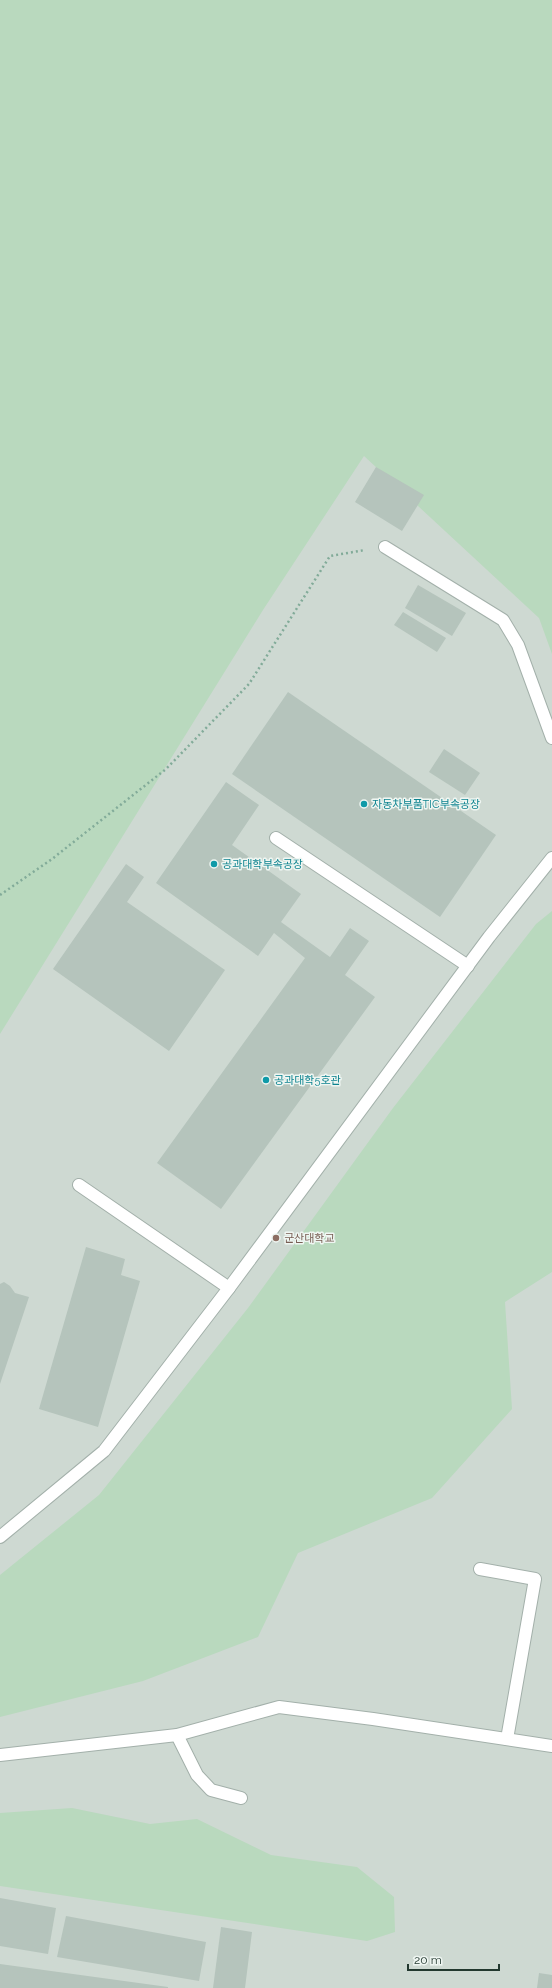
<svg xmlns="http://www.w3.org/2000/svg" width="552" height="1988" font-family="Raleway,'Noto Sans KR',sans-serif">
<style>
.built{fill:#ced9d2}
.green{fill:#b9d9be}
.building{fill:#b5c4bc}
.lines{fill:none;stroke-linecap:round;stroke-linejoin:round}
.minor-casing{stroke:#a3b0aa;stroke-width:14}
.path{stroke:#82ab99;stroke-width:2.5;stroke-dasharray:2 3;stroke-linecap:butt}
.minor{stroke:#fff;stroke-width:12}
.culture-dot{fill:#0f9aa8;stroke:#eff6f2;stroke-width:1.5}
.education-dot{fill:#8d6e63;stroke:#eff6f2;stroke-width:1.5}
.labels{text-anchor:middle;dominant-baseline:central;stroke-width:3;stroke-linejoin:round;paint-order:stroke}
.culture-label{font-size:11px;fill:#0d838f;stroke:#eff6f2;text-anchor:start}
.education-label{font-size:11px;fill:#785e54;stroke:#eff6f2;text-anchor:start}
</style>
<rect width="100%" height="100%" fill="#dfe9e4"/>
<polygon class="built" points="552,302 552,1988 0,1988 0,487"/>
<g class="green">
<polygon points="0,0 552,0 552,654 539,618 364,456 263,610 0,1034"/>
<polygon points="552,911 552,1272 505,1302 512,1409 432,1498 298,1553 258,1637 143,1681 0,1717 0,1575 99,1495 248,1308 393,1108 536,924"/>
<polygon points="72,1808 150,1824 197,1819 271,1855 357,1867 394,1897 395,1932 367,1941 0,1886 0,1813"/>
</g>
<g class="building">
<polygon points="376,467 424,495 402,531 355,502"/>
<polygon points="418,585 466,613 452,636 405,608"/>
<polygon points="403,612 446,638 437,652 394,625"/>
<polygon points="288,692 496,835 440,917 232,774"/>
<polygon points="444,749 480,773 465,795 429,772"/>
<polygon points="226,782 259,805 232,845 301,894 281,922 330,957 350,928 369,941 345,975 375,997 221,1209 157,1163 305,958 274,933 258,956 156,883"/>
<polygon points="126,864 144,877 127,902 225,970 169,1051 53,969"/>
<polygon points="86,1247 125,1259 121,1275 140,1281 98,1427 39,1409"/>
<polygon points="4,1282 10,1286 15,1293 29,1297 0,1384 0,1284"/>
<polygon points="0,1898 56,1908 48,1954 0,1946"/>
<polygon points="66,1916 206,1942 199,1981 57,1957"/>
<polygon points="221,1927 252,1932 245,1988 213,1988"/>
<polygon points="0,1964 168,1987 168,1988 0,1988"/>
<polygon points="539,1973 552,1975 552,1988 537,1988"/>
</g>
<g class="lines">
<defs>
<g id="minor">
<polyline points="385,547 503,620 518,645 552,738"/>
<polyline points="276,838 468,966"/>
<polyline points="79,1185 229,1288"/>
<polyline points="0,1537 104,1451 229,1288 489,937 552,858"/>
<polyline points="480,1569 535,1579 507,1739"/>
<polyline points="177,1735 197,1775 211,1790 241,1798"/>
<polyline points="0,1755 177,1735 279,1707 373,1719 552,1746"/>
</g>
</defs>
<use href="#minor" class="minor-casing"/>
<polyline class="path" points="0,895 52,859 166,769 249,684 330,556 365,550"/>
<use href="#minor" class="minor"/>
</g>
<g class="culture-dot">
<circle cx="364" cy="804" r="4"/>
<circle cx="214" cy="864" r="4"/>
<circle cx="266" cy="1080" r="4"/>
</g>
<circle class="education-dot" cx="276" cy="1238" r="4"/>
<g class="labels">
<g class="culture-label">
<text x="372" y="804">자동차부품TIC부속공장</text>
<text x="222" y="864">공과대학부속공장</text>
<text x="274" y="1080">공과대학5호관</text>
</g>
<g class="education-label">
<text x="284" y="1238">군산대학교</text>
</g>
</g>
<path d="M408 1964v6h91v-6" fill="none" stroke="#22382f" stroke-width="2"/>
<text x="414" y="1964" font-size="12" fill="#22382f" stroke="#eff6f2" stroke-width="3" paint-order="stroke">20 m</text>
</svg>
